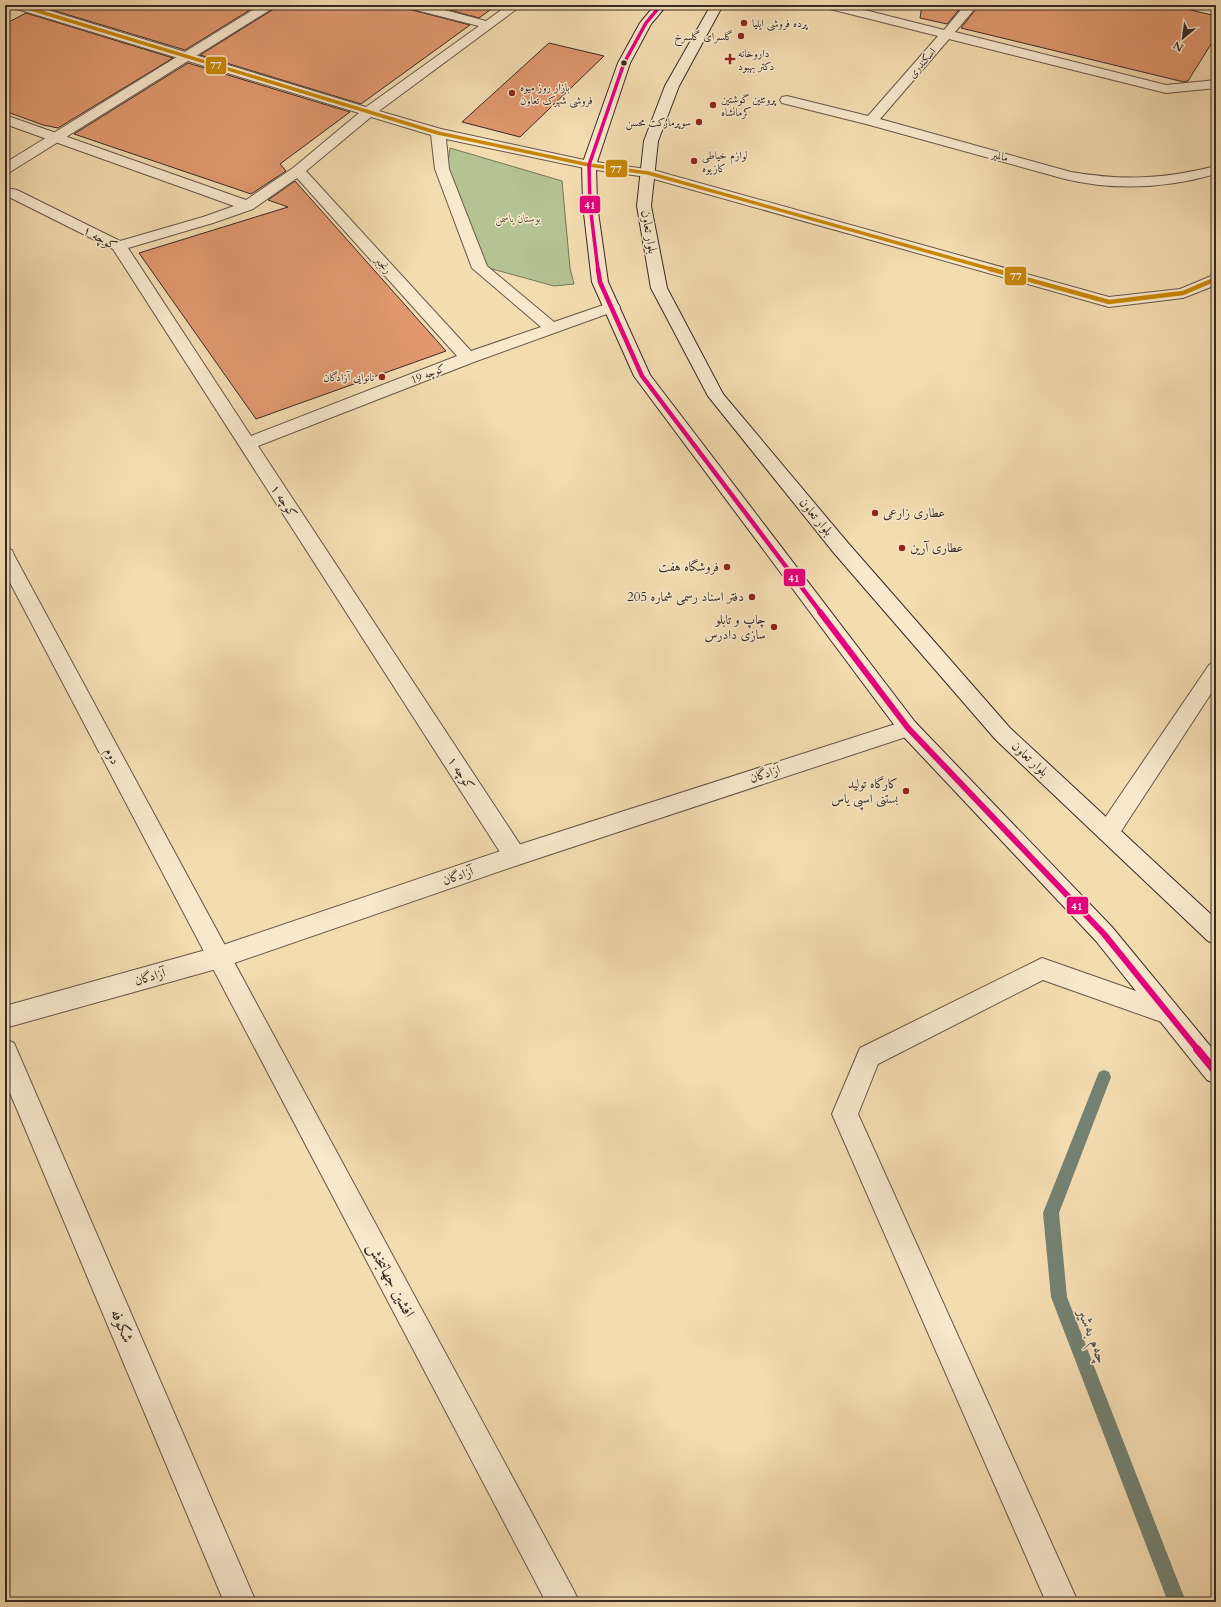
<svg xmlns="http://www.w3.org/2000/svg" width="1221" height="1607" font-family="Cardo,Amiri,serif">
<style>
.green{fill:#b5c291;stroke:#76765b}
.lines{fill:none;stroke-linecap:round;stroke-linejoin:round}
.stream{fill:#748273;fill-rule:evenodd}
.building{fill:#e1986f;stroke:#362a25}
.minor-casing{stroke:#665648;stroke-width:2}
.tertiary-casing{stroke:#665648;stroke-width:2}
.secondary-casing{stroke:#362a25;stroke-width:2}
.minor{fill:#f8e8cc;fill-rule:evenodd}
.tertiary{fill:#f8e8cc;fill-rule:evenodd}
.secondary{fill:#f8e8cc;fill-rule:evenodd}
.bus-1-far1-casing{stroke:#f8e8cc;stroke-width:5.5}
.bus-1-casing{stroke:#f8e8cc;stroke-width:7}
.bus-2-far3-casing{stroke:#f8e8cc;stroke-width:5.5}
.bus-2-far2-casing{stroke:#f8e8cc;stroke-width:7}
.bus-2-far1-casing{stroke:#f8e8cc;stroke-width:9}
.bus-2-casing{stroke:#f8e8cc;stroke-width:10}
.bus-1-far1{stroke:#c78709;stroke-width:3.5}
.bus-1{stroke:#c78709;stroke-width:4.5}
.bus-2-far3{stroke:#e5007d;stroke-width:3.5}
.bus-2-far2{stroke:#e5007d;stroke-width:4.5}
.bus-2-far1{stroke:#e5007d;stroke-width:6}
.bus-2{stroke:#e5007d;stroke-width:8}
.poi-dot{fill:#8f2418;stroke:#f8e8cc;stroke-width:1.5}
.bus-dot{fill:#362a25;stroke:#f8e8cc;stroke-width:1.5}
.labels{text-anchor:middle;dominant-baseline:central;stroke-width:3;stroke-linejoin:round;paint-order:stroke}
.far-poi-label{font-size:11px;fill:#362a25;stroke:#f8e8cc;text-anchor:start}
.far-street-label{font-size:11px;fill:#362a25;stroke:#f8e8cc}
.far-park-label{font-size:11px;font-style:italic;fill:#565040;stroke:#f8e8cc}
.street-label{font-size:13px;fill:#362a25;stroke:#f8e8cc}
.poi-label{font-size:13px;fill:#362a25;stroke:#f8e8cc;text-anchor:end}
.near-street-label{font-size:16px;fill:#362a25;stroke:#f8e8cc}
.near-water-label{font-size:17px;font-style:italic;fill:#504e46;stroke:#f8e8cc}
.line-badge{stroke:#f8e8cc;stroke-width:1.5}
.badge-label{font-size:11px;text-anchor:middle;font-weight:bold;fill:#fff}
</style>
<rect width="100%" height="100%" fill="#f4dcb1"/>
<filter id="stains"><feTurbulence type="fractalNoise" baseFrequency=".005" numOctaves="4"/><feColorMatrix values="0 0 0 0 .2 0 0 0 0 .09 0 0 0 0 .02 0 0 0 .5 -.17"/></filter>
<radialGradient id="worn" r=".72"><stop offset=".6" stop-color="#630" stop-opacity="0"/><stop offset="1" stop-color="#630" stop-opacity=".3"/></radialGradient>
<polygon class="green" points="450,148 562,181 570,268 574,284 554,286 485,267 447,171"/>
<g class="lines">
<polygon class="stream" points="1104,1070 1109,1072 1111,1077 1059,1213 1067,1297 1186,1602 1168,1602 1051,1297 1043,1213 1097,1077 1099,1072"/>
</g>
<g class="building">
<polygon points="40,5 258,5 185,50 39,6"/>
<polygon points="276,5 405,5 408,9 470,25 361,104 200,55 274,9"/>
<polygon points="432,5 497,5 479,18"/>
<polygon points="922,5 963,5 947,24 920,18"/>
<polygon points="979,5 1170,5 1216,16 1216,36 1188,81 1184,82 961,28"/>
<polygon points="26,13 173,58 58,128 43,125 10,113 5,104 5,24"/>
<polygon points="549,43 604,56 520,137 462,122"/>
<polygon points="188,63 350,112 280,164 286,171 251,194 74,134"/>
<polygon points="295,181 446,351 256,419 139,253 288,207 268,200"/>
</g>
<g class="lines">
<defs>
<g id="minor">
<path d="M12,5H31L366,107L479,26L408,8L406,5H426L486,21L508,5H522L379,111L441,129L589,161L653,170L1109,297L1180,289L1216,274V285L1183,298L1109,307L647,177L589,169L446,139L449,169L487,266L554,322L612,302L618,304L620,307L618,310L474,362L258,446L523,849L526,856L523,863L515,866L507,863L113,249L7,196L5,193L7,190L12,189L17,190L120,241L203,217L234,206L5,124V115L246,200L293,168L359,113L14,8ZM371,117L431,135L435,169L472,268L541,327L471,351L306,171ZM297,178L457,356L251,436L128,248L213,223L253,209Z"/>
<path d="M824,5H845L944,30L965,5H978L955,32L1166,85L1216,80V88L1166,93L949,39L880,119L1071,172C1124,181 1164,179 1216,166V174C1167,188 1115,191 1065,179L866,124L782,103L780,100L782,97L787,96L868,116L938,36L826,8Z"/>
<polygon points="1204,5 1216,5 1216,10 1206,8"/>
<polygon points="5,548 12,550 14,555 574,1591 579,1602 546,1602 5,573"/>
<polygon points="1216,662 1216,686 1116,839 1108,841 1100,839 1097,832 1100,825 1209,665"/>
<polygon points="1042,958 1176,1005 1179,1013 1176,1021 1167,1024 1043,980 878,1064 858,1114 1078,1602 1046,1602 832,1114 860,1048"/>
<polygon points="5,1039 14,1043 256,1602 224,1602 5,1081"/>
</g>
<g id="tertiary">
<polygon points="261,5 275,5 273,8 10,172 5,173 5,163"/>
<polygon points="908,720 915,722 919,728 915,734 515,866 220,968 5,1028 5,1006 220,946 515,846"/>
</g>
<g id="secondary">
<polygon points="655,5 667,5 651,24 630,63 596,165 597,205 608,282 650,375 915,722 1112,927 1216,1053 1216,1084 1207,1080 1096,941 901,734 634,376 592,282 583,205 582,165 618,63 640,23"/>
<polygon points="711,5 723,5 679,86 658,141 651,206 667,288 723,394 848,543 1010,728 1216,919 1216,944 1208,941 996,740 834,553 708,396 651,288 637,206 644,141 665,86"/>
</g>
</defs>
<use href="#minor" class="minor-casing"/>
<use href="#tertiary" class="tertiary-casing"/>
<use href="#secondary" class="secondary-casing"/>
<use href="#minor" class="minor"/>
<use href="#tertiary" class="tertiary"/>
<use href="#secondary" class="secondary"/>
<defs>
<polyline id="bus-1-far1" points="18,5 438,133 589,165 648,173 994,270"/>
<polyline id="bus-1" points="990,269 1109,302 1183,293 1216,279"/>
<polyline id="bus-2-far3" points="598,270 590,205 589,165 624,63 646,23 661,5"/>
<polyline id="bus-2-far2" points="598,269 600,282 642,376 821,613"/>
<polyline id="bus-2-far1" points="820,612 908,728 1104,934 1198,1050"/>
<polyline id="bus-2" points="1197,1049 1216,1072"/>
</defs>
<use href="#bus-1-far1" class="bus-1-far1-casing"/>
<use href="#bus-1" class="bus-1-casing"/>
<use href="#bus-2-far3" class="bus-2-far3-casing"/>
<use href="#bus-2-far2" class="bus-2-far2-casing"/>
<use href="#bus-2-far1" class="bus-2-far1-casing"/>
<use href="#bus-2" class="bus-2-casing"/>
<use href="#bus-1-far1" class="bus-1-far1"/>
<use href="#bus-1" class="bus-1"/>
<use href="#bus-2-far3" class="bus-2-far3"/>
<use href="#bus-2-far2" class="bus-2-far2"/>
<use href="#bus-2-far1" class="bus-2-far1"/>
<use href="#bus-2" class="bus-2"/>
</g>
<g class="poi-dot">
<circle cx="744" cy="23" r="4"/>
<circle cx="741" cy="36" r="4"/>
<path d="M728 53h4v4h4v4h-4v4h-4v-4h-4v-4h4z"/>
<circle cx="512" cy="93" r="4"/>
<circle cx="713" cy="105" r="4"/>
<circle cx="699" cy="122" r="4"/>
<circle cx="694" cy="161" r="4"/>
<circle cx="382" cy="377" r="4"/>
<circle cx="875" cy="513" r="4"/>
<circle cx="902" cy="548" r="4"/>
<circle cx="727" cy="567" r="4"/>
<circle cx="752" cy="597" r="4"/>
<circle cx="774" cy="627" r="4"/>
<circle cx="906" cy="791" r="4"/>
</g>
<circle class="bus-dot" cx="624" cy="63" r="3.5"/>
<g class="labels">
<g class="far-poi-label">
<text x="752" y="23">پرده فروشی ایلیا</text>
<text x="733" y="36" text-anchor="end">گلسرای گلسرخ</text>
<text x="738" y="53">داروخانه<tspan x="738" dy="13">دکتر بهبود</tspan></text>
<text x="520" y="87">بازار روز میوه<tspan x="520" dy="13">فروشی شهرک تعاون</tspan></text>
<text x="721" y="99">پروتئین گوشتین<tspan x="721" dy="13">کرمانشاه</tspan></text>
<text x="691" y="122" text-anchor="end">سوپرمارکت محسن</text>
<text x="702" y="155">لوازم خیاطی<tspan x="702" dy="13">کازیوه</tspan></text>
<text x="374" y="377" text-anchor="end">نانوایی آزادگان</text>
</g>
<g class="far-street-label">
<text transform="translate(922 63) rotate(-49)">اسکندری</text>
<text transform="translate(1000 156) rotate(15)">مالمیر</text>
<text transform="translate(383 265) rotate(48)">رنجبر</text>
<text transform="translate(428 374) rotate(-21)">کوچه 19</text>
</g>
<g class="far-park-label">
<text x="518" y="218">بوستان یاسمن</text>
</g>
<g class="street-label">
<text transform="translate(649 232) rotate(80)">بلوار تعاون</text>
<text transform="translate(100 238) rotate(29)">کوچه ۱</text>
<text transform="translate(284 501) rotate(57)">کوچه ۱</text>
<text transform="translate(816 517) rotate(50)">بلوار تعاون</text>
<text transform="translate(112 756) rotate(62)">دوم</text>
<text transform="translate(1030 759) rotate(43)">بلوار تعاون</text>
<text transform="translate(461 773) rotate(57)">کوچه ۱</text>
<text transform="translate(765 774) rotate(-18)">آزادگان</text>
<text transform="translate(458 876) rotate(-19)">آزادگان</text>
<text transform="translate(150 977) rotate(-16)">آزادگان</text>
</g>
<g class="poi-label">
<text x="883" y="513" text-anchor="start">عطاری زارعی</text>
<text x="910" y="548" text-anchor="start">عطاری آرین</text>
<text x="719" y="567">فروشگاه هفت</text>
<text x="744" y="597">دفتر اسناد رسمی شماره 205</text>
<text x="766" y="620">چاپ و تابلو<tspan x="766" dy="15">سازی دادرس</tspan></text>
<text x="898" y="784">کارگاه تولید<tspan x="898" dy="15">بستنی اسپی یاس</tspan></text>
</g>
<g class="near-street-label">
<text transform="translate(391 1280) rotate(62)">افشین جهانبخش</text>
<text transform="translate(122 1326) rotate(67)">شکوفه</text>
</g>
<g class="near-water-label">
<text transform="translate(1093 1336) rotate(69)">چەم بەشیر</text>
</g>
</g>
<g class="line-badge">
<rect x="205" y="56" width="22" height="19" rx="4" fill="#c78709"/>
<rect x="605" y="159" width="23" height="19" rx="4" fill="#c78709"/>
<rect x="579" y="195" width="22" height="19" rx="4" fill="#e5007d"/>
<rect x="1004" y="266" width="23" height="20" rx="4" fill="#c78709"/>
<rect x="783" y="568" width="23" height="19" rx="4" fill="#e5007d"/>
<rect x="1066" y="896" width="23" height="19" rx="4" fill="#e5007d"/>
</g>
<g class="badge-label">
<text x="216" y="69">77</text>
<text x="616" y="173">77</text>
<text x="590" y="209">41</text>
<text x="1016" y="280">77</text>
<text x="794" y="582">41</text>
<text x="1077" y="910">41</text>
</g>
<rect width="1221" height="1607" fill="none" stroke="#f4dcb1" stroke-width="20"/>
<rect x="6" y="6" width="1209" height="1595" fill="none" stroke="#362a25" stroke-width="2"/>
<rect x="10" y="10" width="1201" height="1587" fill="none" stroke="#362a25"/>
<g transform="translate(1183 38) rotate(209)" stroke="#f8e8cc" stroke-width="3" paint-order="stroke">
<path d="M0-3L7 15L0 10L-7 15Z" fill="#362a25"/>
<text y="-6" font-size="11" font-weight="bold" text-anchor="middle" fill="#362a25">N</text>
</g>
<rect width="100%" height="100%" filter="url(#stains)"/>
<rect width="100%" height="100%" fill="url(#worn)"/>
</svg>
